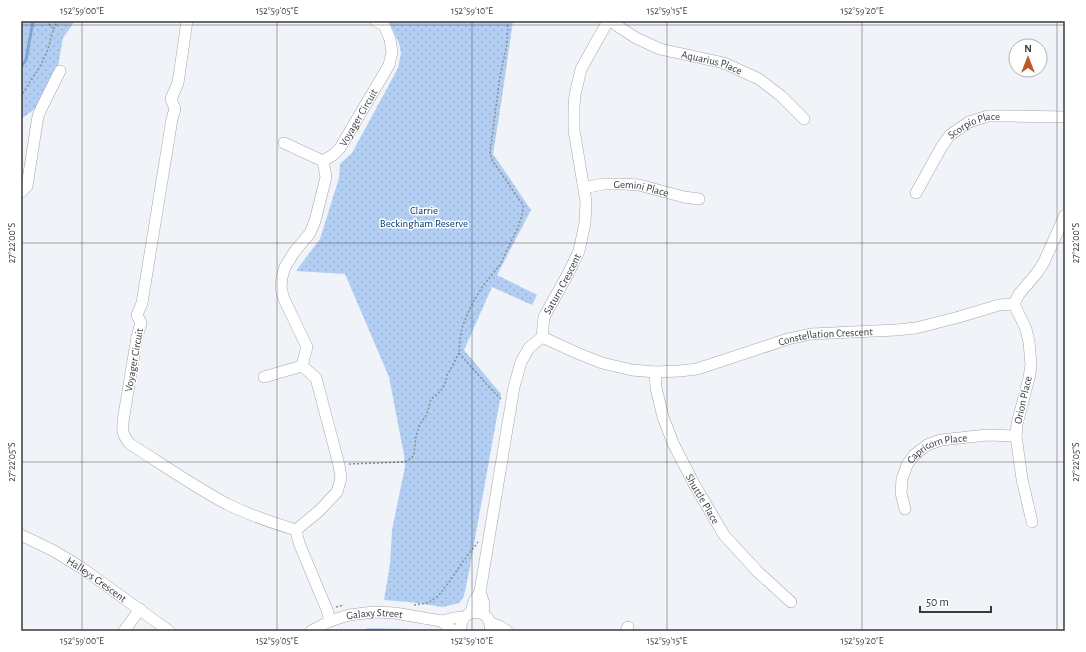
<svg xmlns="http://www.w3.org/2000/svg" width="1086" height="652" font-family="'Alegreya Sans',sans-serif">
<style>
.park{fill:url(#park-dots)}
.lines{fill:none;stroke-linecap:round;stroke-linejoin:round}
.stream{stroke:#81a4ce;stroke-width:3}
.minor-casing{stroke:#a3a7ab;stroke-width:12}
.path{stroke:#8c8d91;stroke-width:1.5;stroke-dasharray:2 2;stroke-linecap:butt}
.minor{stroke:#fff;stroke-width:11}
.ticks{fill:none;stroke:#393a3c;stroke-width:1;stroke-opacity:0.45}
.labels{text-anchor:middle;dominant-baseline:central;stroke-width:3;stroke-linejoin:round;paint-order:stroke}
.street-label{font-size:11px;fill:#393a3c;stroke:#fff}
.park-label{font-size:11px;fill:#02376b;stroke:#fff}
.neatline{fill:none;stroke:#393a3c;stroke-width:1.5}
.ticks-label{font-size:10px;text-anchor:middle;fill:#393a3c}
</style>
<defs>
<pattern id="park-dots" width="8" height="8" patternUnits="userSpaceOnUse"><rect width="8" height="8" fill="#b2cff3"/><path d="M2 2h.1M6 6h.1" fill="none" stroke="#9ab2d1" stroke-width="1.8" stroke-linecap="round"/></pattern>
</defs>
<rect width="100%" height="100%" fill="#f0f3f8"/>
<g class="park">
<polygon points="21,21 75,21 63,38 58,66 36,108 21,119"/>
<polygon points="388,21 513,21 502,97 493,154 531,210 497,275 537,295 532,305 492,287 464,350 501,394 469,572 464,596 459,603 443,607 409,602 384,600 390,564 392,530 405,467 404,455 389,377 345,274 296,271 320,239 339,178 340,164 352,153 398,68 401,53 399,43 390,24"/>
<polygon points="367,628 406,629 418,631 365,631"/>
</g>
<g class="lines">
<polyline class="stream" points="21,67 26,60 33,21"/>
<defs>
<g id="minor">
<path d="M187,21L178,83L171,99L175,109L172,119L142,303L137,315L141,323L137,337L124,415C122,429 121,433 130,444C162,464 193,486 227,504C249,515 273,523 296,530"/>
<path id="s1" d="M610,21L636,38L660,49L724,63L759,79L781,96L804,119"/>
<polyline points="284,143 323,161"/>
<path id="s2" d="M584,188L603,184H624L639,185L684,197L699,199"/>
<polyline points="21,192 27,186 38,116 42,107 60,71"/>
<path id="s3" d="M916,193L942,146L950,135L969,122L988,116H1009L1065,117"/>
<polyline points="1014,304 1026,329 1029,342 1031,365 1029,378 1017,424 1016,436 1022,479 1032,522"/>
<path id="s4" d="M542,337L577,353L602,363L632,370L655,372L680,371L697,369L788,339L811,334L896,330L916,328L959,317L999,305L1014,304L1019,294L1037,273L1044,262L1065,215"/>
<path id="s5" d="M655,372L656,388L663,417L673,443L694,484L724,535L758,572L791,602"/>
<polyline points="264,377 302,366"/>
<path id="s6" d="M905,509L901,493L902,479L907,465L914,455L927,445L941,440L987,435L1016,436"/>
<path id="s7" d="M296,530L319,511L337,492L341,478L339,465L316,378L302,366L307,347L284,299L281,288L282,277L285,267L295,251L310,233L315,221L326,177L323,161L333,155L340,148L389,65L392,52L390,39L384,25L376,21"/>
<polyline points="296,530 299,543 327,610 330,621"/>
<path id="s8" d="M21,535L54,551L82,568L169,631"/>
<polyline points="480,592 484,604 483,614"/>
<path id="s9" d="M471,613L474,601L480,592L514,387L521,362L529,348L542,337L544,317L568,274L579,251L585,223L586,202L574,130V106L575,95L581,69L608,21"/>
<polyline points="441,621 451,629 457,631"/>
<polyline points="489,622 499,626 507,631"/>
<polyline points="124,631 140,609"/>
<path id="s10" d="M311,631L330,621L349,615L374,612L395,613L441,621L454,618L464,617"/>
<path d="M461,631C458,606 494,606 490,631"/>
<polyline points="626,631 628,627"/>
</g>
</defs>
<use href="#minor" class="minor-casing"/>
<g class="path">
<polyline points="46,21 53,28"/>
<path d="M21,97C28,83 39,71 45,56C51,44 50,33 58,21"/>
<polyline points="501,399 487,385 459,353 460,340 462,328 470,308 482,287 500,265 519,225 523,211 523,205 492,160 490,152 500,76 507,44 508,21"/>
<path d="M349,464L404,462L412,458L414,453L416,436L420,424L427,414L431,399C441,392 445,387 447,375C450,372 456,358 459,353"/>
<polyline points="414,605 428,603 439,595 450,581 461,564 478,542"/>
<polyline points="336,607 344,605"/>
</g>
<use href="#minor" class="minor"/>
</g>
<path class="ticks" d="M82,21V631M277,21V631M472,21V631M667,21V631M862,21V631M1057,21V631M21,25H1065M21,243H1065M21,462H1065"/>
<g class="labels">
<g class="street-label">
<text stroke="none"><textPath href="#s1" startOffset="111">Aquarius Place</textPath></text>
<text stroke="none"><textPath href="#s7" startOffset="472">Voyager Circuit</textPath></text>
<text stroke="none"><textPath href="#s3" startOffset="94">Scorpio Place</textPath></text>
<text stroke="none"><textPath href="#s2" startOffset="58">Gemini Place</textPath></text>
<text stroke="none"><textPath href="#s9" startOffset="348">Saturn Crescent</textPath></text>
<text stroke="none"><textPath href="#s4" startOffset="295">Constellation Crescent</textPath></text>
<text transform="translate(134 360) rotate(-80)">Voyager Circuit</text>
<text transform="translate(1023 400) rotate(-77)">Orion Place</text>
<text stroke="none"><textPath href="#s6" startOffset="82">Capricorn Place</textPath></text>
<text stroke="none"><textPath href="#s5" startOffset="137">Shuttle Place</textPath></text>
<text stroke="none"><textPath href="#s8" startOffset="88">Halleys Crescent</textPath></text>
<text stroke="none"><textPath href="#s10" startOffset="67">Galaxy Street</textPath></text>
</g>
<g class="park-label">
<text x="424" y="210">Clarrie<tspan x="424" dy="13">Beckingham Reserve</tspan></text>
</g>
</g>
<rect width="1086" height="652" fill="none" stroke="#ffffff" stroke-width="44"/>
<g transform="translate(1028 58)"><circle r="19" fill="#ffffff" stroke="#b0b0b1"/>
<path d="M0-3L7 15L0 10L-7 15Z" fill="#bd5828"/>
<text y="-6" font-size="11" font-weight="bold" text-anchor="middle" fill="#393a3c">N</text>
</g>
<path d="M920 606v6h71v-6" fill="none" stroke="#393a3c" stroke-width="2"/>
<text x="926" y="606" font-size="12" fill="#393a3c" stroke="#ffffff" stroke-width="3" paint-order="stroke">50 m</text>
<rect x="22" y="22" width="1042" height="608" class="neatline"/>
<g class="ticks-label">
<text x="82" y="14">152°59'00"E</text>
<text x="277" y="14">152°59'05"E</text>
<text x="472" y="14">152°59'10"E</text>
<text x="667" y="14">152°59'15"E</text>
<text x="862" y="14">152°59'20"E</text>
<text transform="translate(11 243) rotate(-90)" y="4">27°22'00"S</text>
<text transform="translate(1075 243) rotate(-90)" y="4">27°22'00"S</text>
<text transform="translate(11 462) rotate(-90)" y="4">27°22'05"S</text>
<text transform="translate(1075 462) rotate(-90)" y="4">27°22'05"S</text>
<text x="82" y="644">152°59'00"E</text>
<text x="277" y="644">152°59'05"E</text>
<text x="472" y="644">152°59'10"E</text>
<text x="667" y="644">152°59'15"E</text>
<text x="862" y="644">152°59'20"E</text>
</g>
</svg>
